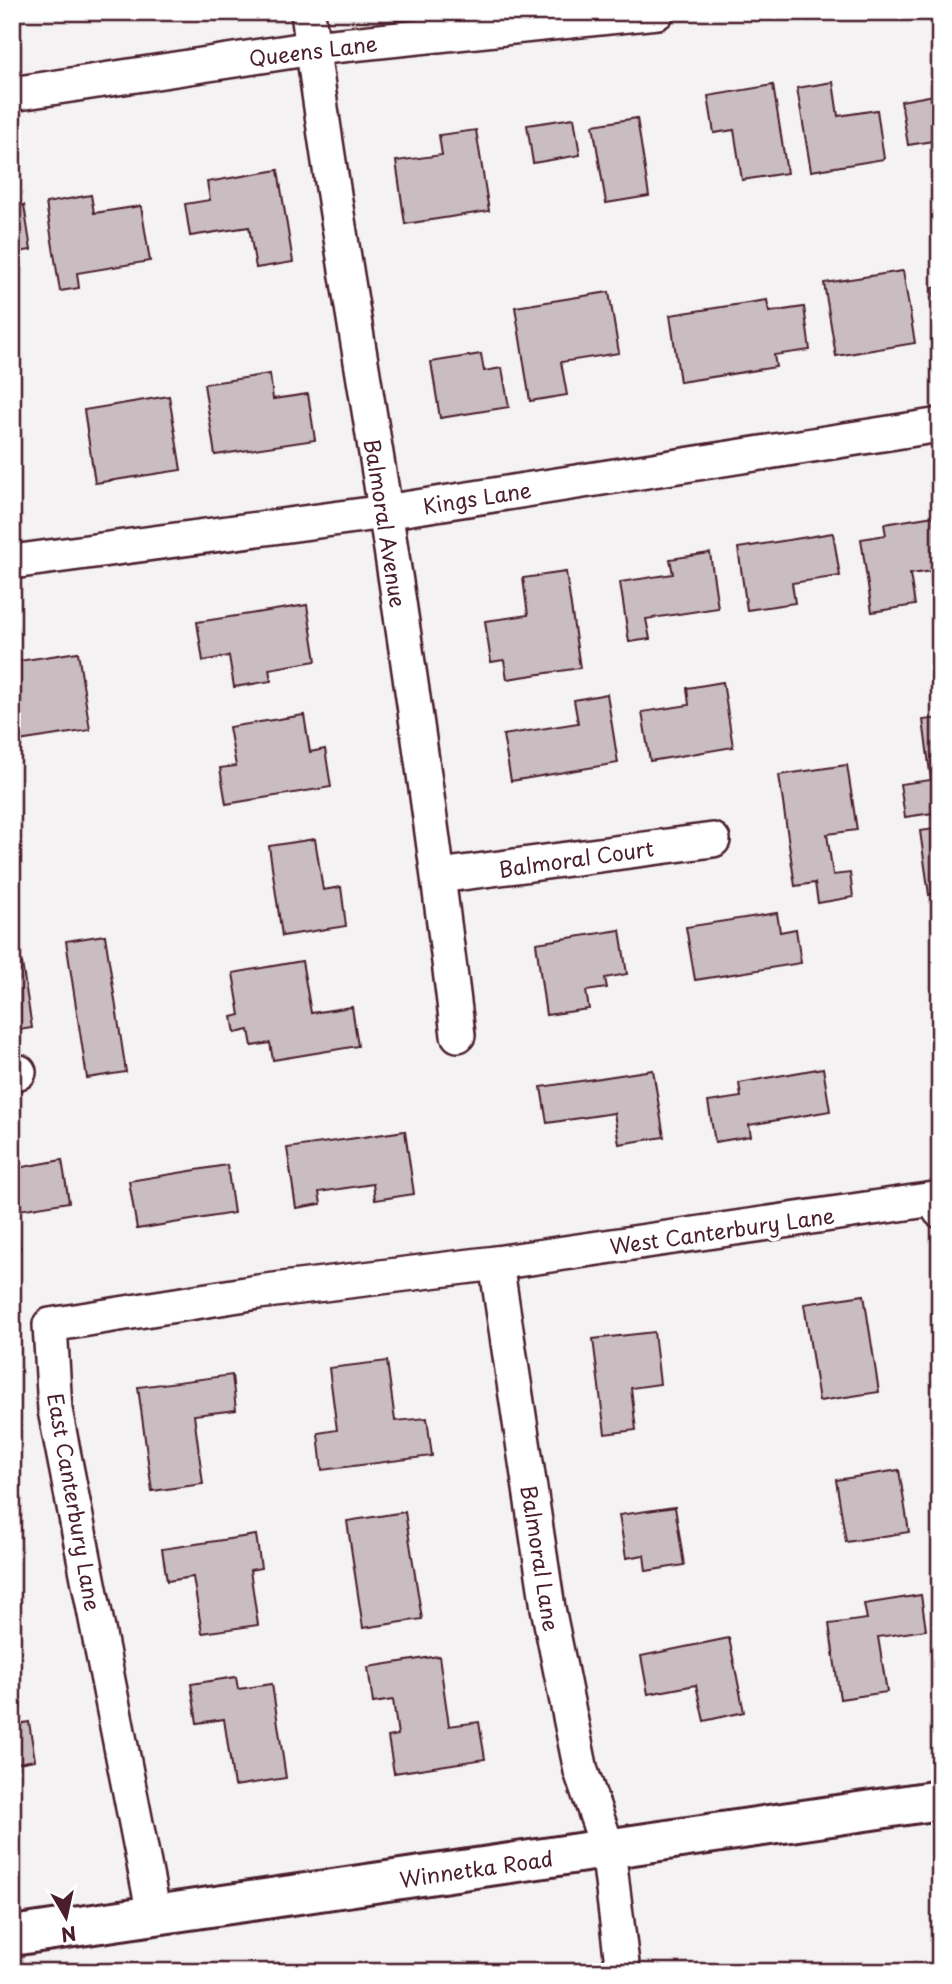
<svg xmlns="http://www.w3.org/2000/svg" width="952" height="1984" font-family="'Playpen Sans',sans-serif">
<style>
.building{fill:#cabdc1;stroke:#4a1f2b;stroke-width:2}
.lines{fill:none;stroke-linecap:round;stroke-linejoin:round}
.street-casing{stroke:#4a1f2b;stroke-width:38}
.secondary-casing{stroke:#4a1f2b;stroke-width:44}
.street{stroke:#fff;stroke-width:33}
.secondary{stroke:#fff;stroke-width:38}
.labels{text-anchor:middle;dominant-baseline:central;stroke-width:7;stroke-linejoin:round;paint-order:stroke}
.street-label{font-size:21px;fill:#4a1f2b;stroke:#fff}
</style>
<rect width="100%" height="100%" fill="#f4f2f2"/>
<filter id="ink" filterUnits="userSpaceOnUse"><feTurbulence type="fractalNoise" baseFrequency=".0143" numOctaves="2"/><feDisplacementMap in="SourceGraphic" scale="14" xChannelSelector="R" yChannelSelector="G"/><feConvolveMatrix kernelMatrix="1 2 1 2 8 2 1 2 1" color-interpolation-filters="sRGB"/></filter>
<g filter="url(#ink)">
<g class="building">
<polygon points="833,82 838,116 877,110 884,159 811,171 797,88"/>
<polygon points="773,85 787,173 742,180 734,130 714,133 708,96"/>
<polygon points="940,94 940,162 937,162 933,141 908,145 901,101"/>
<polygon points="574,118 580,155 533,163 527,125"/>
<polygon points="637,118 649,196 606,203 593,125"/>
<polygon points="476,130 489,211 405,224 396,161 442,155 439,135"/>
<polygon points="278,170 293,262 256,268 249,227 190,236 185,204 210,200 207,182"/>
<polygon points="91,195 94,213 141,206 150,261 77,273 79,288 60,291 46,203"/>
<polygon points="24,205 31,250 12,253 12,207"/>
<polygon points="903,271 915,343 836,356 824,283"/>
<polygon points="940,287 940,336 932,288"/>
<polygon points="609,292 619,353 561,362 567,395 530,401 515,307"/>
<polygon points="767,300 769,312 804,307 810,350 774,355 776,367 680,382 670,315"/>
<polygon points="481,354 484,371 502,368 509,407 440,418 431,362"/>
<polygon points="270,374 273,399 308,394 315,440 215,455 204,384"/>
<polygon points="169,396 181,470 95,483 84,410"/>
<polygon points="934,516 940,552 940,570 910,574 915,605 872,612 861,539 886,535 884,524"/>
<polygon points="833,533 840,576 792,583 795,603 747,610 738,548"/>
<polygon points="710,553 718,608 646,619 650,639 629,642 620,582 673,574 670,559"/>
<polygon points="566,572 580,668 507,679 504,660 491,662 485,621 528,615 523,578"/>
<polygon points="307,605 316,661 269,669 271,681 234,687 229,656 203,661 197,622"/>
<polygon points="78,652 90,730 12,742 12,662"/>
<polygon points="723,682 733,747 650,761 642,712 689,705 687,688"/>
<polygon points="607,694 618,763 511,781 503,735 578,723 574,700"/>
<polygon points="304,715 310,752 325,749 331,787 226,804 220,768 236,766 229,727"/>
<polygon points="940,718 940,893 929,895 920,831 935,829 933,813 905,817 900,784 931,780 923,720"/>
<polygon points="847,765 857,830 827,834 833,875 850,873 853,897 818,903 815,883 795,886 779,775"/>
<polygon points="315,839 323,890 341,887 346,926 282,936 269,846"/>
<polygon points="777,913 780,932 796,929 801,963 695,980 686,927"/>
<polygon points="620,930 627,974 605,978 607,988 586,991 589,1009 546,1015 536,943"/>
<polygon points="105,935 126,1072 87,1078 66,941"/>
<polygon points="302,961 311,1013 352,1007 358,1046 273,1060 270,1043 252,1046 249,1030 235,1033 232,1017 240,1015 233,973"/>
<polygon points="22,963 32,1028 12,1031 12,965"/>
<polygon points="823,1068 830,1111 749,1125 751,1136 715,1142 708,1102 741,1097 739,1083"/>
<polygon points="653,1070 664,1137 619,1144 614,1113 547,1123 541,1087"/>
<polygon points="405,1131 414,1194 375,1200 373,1184 319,1192 321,1204 296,1208 287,1148"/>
<polygon points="62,1160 69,1202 13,1211 20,1249 12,1250 12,1169"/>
<polygon points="227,1165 234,1213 137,1229 129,1181"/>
<polygon points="864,1295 879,1392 819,1401 804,1304"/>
<polygon points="654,1332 660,1384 631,1388 636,1430 605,1434 593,1339"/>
<polygon points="387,1361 395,1421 427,1418 432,1456 322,1470 318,1433 337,1430 329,1368"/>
<polygon points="232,1375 236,1410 194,1415 203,1484 152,1491 138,1387"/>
<polygon points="899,1470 909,1532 846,1542 836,1480"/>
<polygon points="675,1507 684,1565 646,1571 644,1555 626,1558 619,1515"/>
<polygon points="405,1512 422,1619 363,1628 347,1521"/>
<polygon points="256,1535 261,1568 250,1570 258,1625 202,1633 193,1577 167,1581 162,1549"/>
<polygon points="921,1595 926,1630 878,1637 887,1692 840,1699 829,1624 867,1619 864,1604"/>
<polygon points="729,1638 744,1712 704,1721 696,1685 648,1694 641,1656"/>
<polygon points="439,1656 449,1726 479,1722 485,1759 394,1773 388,1737 398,1735 393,1700 373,1703 368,1667"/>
<polygon points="236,1677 238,1689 272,1684 286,1778 234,1786 224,1719 197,1723 191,1684"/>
<polygon points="29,1722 35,1760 12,1764 12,1725"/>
<polygon points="12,1781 19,1825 12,1826"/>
</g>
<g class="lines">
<defs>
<g id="street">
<path d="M308,12C329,179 359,344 385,510C412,685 437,860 458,1035"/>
<polyline points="12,94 313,48 657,12"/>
<polyline points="12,562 385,512 940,425"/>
<polyline points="439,876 713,840"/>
<polyline points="12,1074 19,1072"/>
<polyline points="496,1263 548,1608 581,1771 608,1849 623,1972"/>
<polyline points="154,1915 55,1410 50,1325 258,1292 496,1263 934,1199 940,1211"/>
</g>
<polyline id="secondary" points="12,1936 940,1800"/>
</defs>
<use href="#street" class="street-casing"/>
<use href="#secondary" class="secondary-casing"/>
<use href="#street" class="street"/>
<use href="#secondary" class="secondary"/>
</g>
</g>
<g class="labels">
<g class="street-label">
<text transform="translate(313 50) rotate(-7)">Queens Lane</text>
<text transform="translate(477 497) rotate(-9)">Kings Lane</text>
<text transform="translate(386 523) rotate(81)">Balmoral Avenue</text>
<text transform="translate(576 858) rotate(-8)">Balmoral Court</text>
<text transform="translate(722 1230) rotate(-8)">West Canterbury Lane</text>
<text transform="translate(75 1502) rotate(80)">East Canterbury Lane</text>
<text transform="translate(541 1558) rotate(81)">Balmoral Lane</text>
<text transform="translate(476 1868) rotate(-8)">Winnetka Road</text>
</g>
</g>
<rect width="952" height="1984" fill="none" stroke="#fff" stroke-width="42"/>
<rect x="21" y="21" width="910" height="1942" fill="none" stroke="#4a1f2b" stroke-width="2.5" filter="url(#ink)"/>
<g transform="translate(66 1917) rotate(171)" stroke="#ffffff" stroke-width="5" paint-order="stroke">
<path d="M0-5L12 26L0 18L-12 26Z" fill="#4a1f2b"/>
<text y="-10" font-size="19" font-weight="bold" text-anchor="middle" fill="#4a1f2b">N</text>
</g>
</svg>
